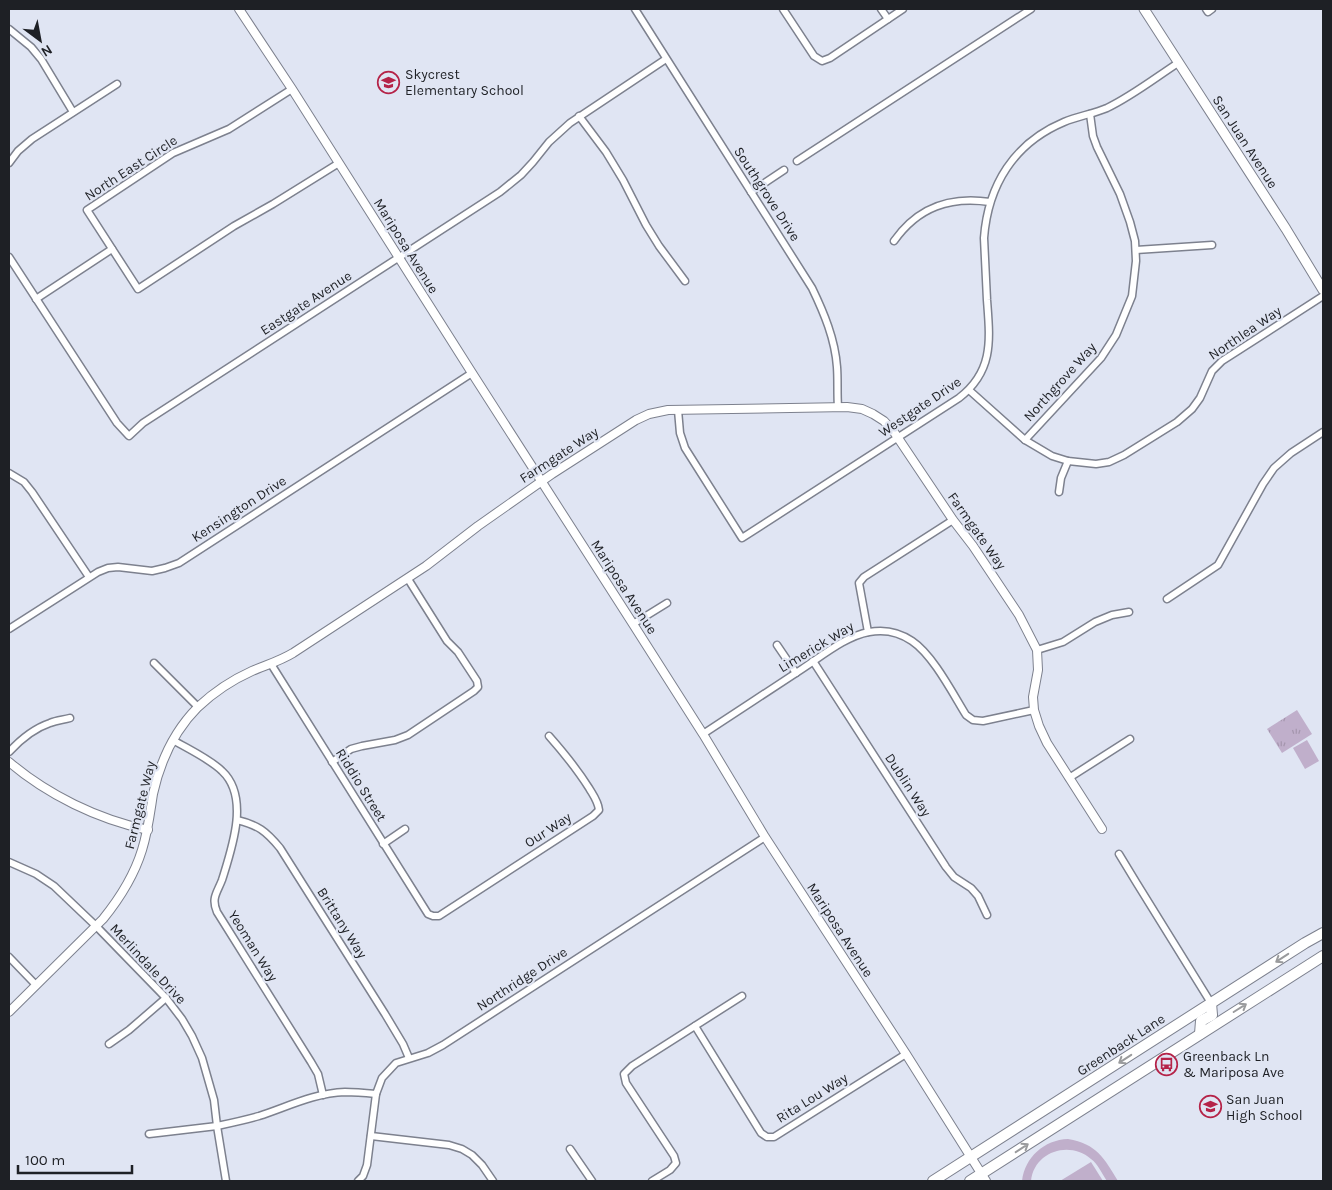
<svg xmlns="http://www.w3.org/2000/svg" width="1332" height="1190" font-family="Karla,sans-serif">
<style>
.grass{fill:#c0afcb}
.park{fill:url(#park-tufts)}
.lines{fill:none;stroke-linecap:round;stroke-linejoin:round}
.minor-casing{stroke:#7d818e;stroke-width:9}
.tertiary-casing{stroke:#7d818e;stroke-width:10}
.secondary-casing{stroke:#7d818e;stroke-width:11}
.primary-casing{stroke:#7d818e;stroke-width:12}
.minor{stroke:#fff;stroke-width:6}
.tertiary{stroke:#fff;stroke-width:8}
.secondary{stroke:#fff;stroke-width:9}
.primary{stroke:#fff;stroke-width:10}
.oneway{stroke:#9a9b9d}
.labels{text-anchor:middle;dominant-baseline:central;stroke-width:4.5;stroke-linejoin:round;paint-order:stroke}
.poi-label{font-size:14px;fill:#1e2025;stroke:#e0e5f3;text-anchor:start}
.street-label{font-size:14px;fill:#1e2025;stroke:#e0e5f3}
</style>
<defs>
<pattern id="park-tufts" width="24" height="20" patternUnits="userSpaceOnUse" patternTransform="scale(1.25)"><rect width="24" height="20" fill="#c0afcb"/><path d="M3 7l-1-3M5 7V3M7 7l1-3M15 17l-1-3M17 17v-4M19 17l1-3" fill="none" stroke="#a596ae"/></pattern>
</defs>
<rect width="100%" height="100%" fill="#e0e5f3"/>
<g class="grass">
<polygon points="1307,740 1319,761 1305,769 1293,748"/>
<path d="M1068,1139C1097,1144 1104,1158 1118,1181H1107C1102,1174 1098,1164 1091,1159C1069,1140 1034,1152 1031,1181H1022C1025,1157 1044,1140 1068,1139Z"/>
<polygon points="1091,1162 1103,1181 1060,1181"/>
</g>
<polygon class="park" points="1297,710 1312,734 1282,753 1267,729"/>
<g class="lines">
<defs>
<g id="minor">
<path d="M635,9L812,288C824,313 835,339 837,367C838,380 837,393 838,407"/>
<polyline points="783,9 814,56 822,61 830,58 903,9"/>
<polyline points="881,9 888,19"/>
<polyline points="1206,9 1208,12 1212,9"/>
<polyline points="9,29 31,47 41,59 73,112"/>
<polyline points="292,89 229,129 173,153 87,210 138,289 234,226 273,204 339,163"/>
<polyline points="579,116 606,152 623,180 646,225 659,246 685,281"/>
<polyline points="797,161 1031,9"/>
<polyline points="9,163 18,151 32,139 117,84"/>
<polyline points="751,192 784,170"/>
<path d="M894,241C918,207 950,196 990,202"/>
<polyline points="1136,250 1212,245"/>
<polyline points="9,257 117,423 129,436 143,423 500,192 521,175 533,162 549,142 570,123 666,59"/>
<polyline points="36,299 112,249"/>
<polyline points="969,390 1025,440 1052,456 1068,461 1096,464 1109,462 1124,455 1177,422 1192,409 1200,398 1212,371 1222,361 1323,296"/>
<path d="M678,410L680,433L685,448L742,538L959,398C994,371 990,340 987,300C986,279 985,258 984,238C988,185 1014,143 1064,122C1078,116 1093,114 1107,108C1132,96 1155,78 1178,63"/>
<polyline points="1025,440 1101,358 1116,335 1132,296 1136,261 1135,241 1130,222 1120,194 1097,147 1093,136 1090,114"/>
<polyline points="9,473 24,482 32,492 89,577"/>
<polyline points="1059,492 1061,478 1068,461"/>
<polyline points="1167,599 1218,565 1263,484 1274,468 1291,453 1323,432"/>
<polyline points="633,624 667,603"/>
<polyline points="9,629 98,572 108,568 118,567 152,571 165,568 179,563 472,373"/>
<polyline points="868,632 859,583 864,577 953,520"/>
<polyline points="777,645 796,673"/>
<polyline points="1037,650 1063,642 1095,622 1112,615 1129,612"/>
<polyline points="813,661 946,867 954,877 971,888 978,896 987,915"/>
<polyline points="154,663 198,707"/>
<path d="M271,664L428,914L433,916H439L593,816L599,810C598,801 593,795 589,788C577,769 564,753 549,736"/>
<path d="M703,734C736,712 769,691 802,669C822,656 846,636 869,632C885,629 899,632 912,641C933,655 953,694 966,715L973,720L983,721L1034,710"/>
<path d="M173,740C188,749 210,759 222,771C250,797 232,848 222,880C217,893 211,898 217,912L311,1062L318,1074L323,1095"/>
<path d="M9,752C20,740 35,728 50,723C57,720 63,720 70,718"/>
<polyline points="332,762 351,749 362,746 395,740 408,735 474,691 478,687 477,681 458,652 447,641 408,579"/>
<polyline points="1069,778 1130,739"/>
<path d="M237,820C258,825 266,831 280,848L385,1014L403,1044L409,1058"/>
<polyline points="383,844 405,829"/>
<polyline points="1119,854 1136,882 1211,1003"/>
<polyline points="9,862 36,874 54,886 96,926 166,998 182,1019 192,1036 202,1058 214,1100 217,1126 226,1181"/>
<polyline points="9,957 36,985"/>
<polyline points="695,1026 761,1133 767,1137 774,1137 906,1054"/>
<polyline points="109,1044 129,1030 166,998"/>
<path d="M149,1134L217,1126C231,1123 245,1120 259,1116C287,1107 314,1093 345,1092C355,1092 366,1093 376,1094"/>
<polyline points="371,1136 449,1145 462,1149 472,1155 482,1165 493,1181"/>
<polyline points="570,1149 592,1181"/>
<polyline points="358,1181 363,1176 367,1165 376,1094 382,1078 396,1063 428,1053 443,1045 765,837"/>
<polyline points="652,1181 670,1170 676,1163 674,1156 626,1083 624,1074 632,1066 742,996"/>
</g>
<g id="tertiary">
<polyline points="239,9 292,89 472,373 633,624 703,734 765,837 906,1054 986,1181"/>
<path d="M9,762C48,795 97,819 148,830"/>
<path d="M9,1012L103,919C120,898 134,876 142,850C148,831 150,813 153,794C160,762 175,730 198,707C214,692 232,680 252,671C266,665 280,661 293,653L426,566L478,526L552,474L636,420L649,414L668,410L847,407L862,409L873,414L884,421L894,432L953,520L973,546L1019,615L1037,650L1038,670L1033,697L1034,710L1039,726L1047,743L1102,829"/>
</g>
<polyline id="secondary" points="1144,9 1286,229 1323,290"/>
<g id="primary">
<polyline points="1200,1034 1201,1021 1212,1015 1211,1003"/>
<polyline points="933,1181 1305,943 1323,933"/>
<polyline points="970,1181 1323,956"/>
</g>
</defs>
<use href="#minor" class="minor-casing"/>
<use href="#tertiary" class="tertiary-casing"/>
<use href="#secondary" class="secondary-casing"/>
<use href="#primary" class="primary-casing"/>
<use href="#minor" class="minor"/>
<use href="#tertiary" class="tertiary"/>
<use href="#secondary" class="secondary"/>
<use href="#primary" class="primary"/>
</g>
<defs><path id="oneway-shaft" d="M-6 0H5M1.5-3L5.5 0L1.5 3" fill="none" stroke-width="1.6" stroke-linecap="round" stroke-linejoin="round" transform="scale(1.25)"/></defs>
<g class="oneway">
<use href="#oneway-shaft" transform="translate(1282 958) rotate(147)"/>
<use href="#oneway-shaft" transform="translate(1240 1008) rotate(-32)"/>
<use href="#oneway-shaft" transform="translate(1125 1059) rotate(147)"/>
<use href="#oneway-shaft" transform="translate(1022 1148) rotate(-33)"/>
</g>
<defs>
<symbol id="school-ring" viewBox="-11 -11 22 22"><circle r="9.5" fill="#e0e5f3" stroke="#b52348" stroke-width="1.5"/><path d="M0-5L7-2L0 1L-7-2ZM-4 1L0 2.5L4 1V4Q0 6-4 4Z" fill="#b52348"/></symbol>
<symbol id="bus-ring" viewBox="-11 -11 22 22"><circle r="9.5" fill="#e0e5f3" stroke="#b52348" stroke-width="1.5"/><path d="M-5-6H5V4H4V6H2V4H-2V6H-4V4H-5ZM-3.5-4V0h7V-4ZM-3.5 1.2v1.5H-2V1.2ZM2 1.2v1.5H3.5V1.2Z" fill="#b52348"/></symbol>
</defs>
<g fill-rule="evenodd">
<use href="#school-ring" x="376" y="70" width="25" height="25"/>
<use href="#bus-ring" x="1154" y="1052" width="25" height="25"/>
<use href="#school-ring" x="1198" y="1094" width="25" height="25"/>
</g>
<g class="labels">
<g class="poi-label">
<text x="405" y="74">Skycrest<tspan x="405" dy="16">Elementary School</tspan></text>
<text x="1183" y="1056">Greenback Ln<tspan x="1183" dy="16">&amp; Mariposa Ave</tspan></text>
<text x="1226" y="1099">San Juan<tspan x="1226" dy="16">High School</tspan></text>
</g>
<g class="street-label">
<text transform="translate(1245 142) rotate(57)">San Juan Avenue</text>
<text transform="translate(131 168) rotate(-33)">North East Circle</text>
<text transform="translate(767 194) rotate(57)">Southgrove Drive</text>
<text transform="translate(406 246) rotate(58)">Mariposa Avenue</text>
<text transform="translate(306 303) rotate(-33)">Eastgate Avenue</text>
<text transform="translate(1245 333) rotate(-34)">Northlea Way</text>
<text transform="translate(1060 382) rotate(-48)">Northgrove Way</text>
<text transform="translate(920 407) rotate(-34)">Westgate Drive</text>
<text transform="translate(559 455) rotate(-33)">Farmgate Way</text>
<text transform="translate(239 509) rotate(-33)">Kensington Drive</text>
<text transform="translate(977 531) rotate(55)">Farmgate Way</text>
<text transform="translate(624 587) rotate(57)">Mariposa Avenue</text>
<text transform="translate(816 647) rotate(-31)">Limerick Way</text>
<text transform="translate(361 785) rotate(58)">Riddio Street</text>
<text transform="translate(908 785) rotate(57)">Dublin Way</text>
<text transform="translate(140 805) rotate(-76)">Farmgate Way</text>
<text transform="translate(548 830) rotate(-33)">Our Way</text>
<text transform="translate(342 923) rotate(58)">Brittany Way</text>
<text transform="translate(840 930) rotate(57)">Mariposa Avenue</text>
<text transform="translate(253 946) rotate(58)">Yeoman Way</text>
<text transform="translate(148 964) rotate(47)">Merlindale Drive</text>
<text transform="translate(522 979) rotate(-33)">Northridge Drive</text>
<text transform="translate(1121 1045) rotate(-33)">Greenback Lane</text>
<text transform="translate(812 1098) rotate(-32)">Rita Lou Way</text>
</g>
</g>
<rect width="1332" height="1190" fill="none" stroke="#1e2025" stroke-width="20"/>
<g transform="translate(40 40) rotate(148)" stroke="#e0e5f3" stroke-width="4" paint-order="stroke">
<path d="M0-4L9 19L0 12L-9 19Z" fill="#1e2025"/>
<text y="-8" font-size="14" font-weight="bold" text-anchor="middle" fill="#1e2025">N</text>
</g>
<path d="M18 1165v8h114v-8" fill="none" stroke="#1e2025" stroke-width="2.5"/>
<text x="25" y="1165" font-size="15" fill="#1e2025" stroke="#e0e5f3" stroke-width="4" paint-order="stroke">100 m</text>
</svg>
